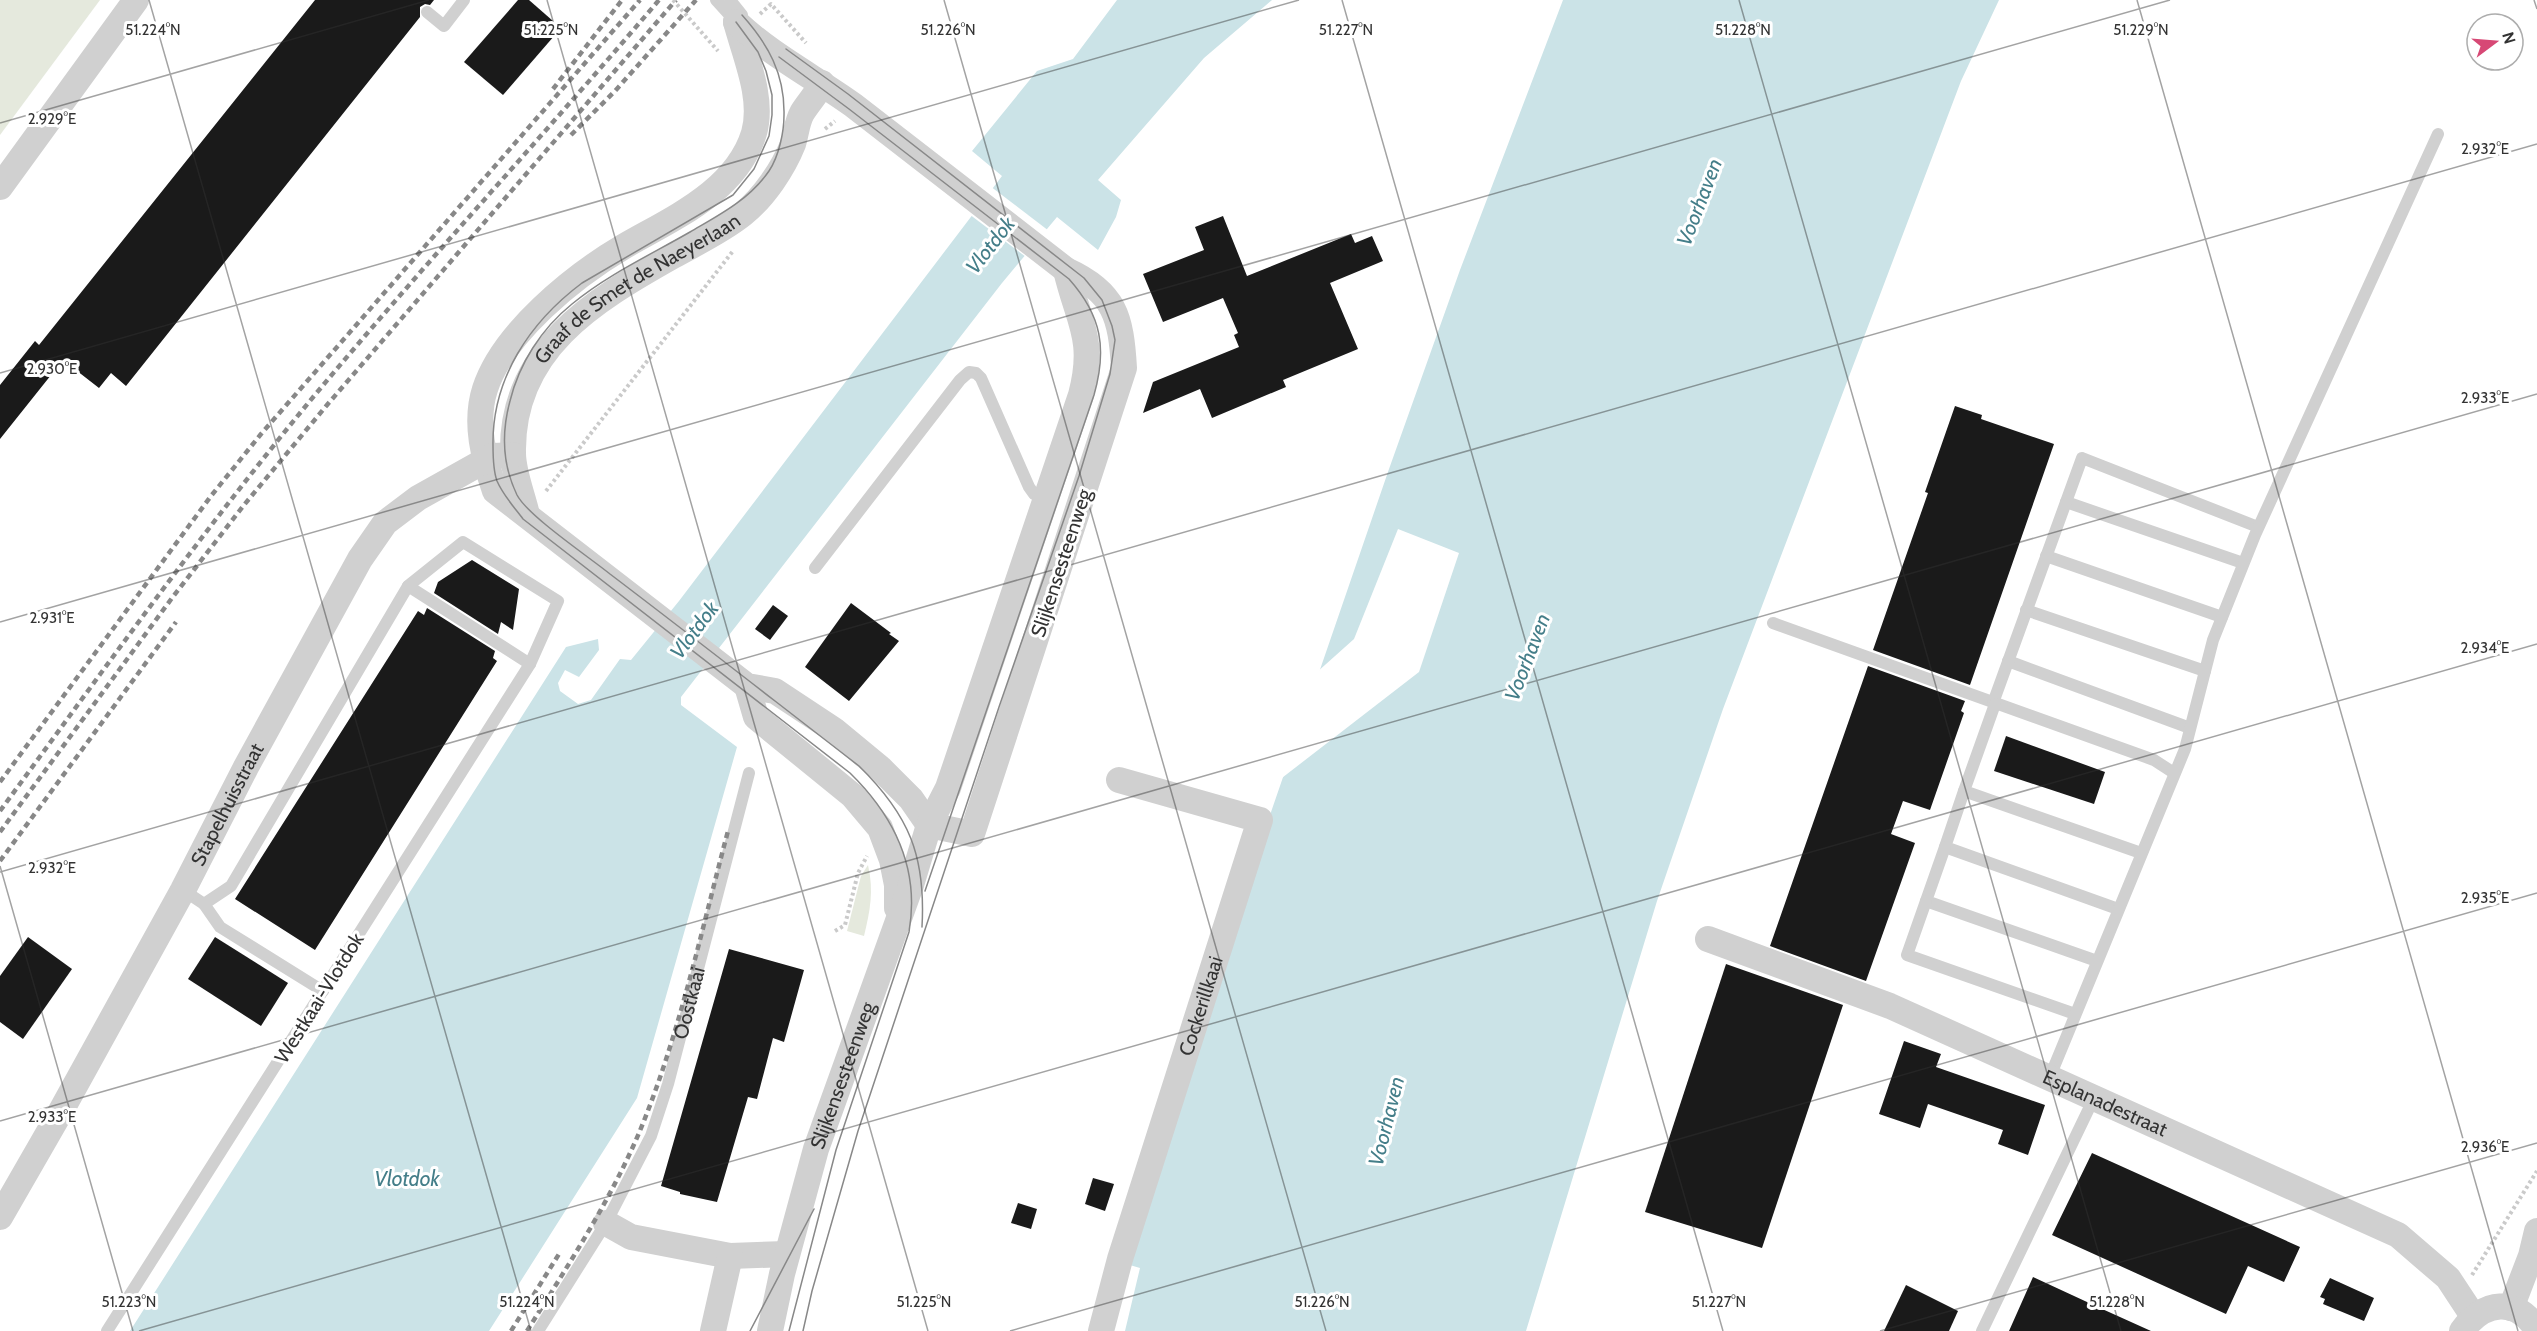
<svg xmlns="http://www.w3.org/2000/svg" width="2537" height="1331" font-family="Cabin,sans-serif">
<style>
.green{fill:#e5e9dd}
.water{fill:#cbe3e7}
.pier{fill:#fff}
.building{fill:#1a1a1a}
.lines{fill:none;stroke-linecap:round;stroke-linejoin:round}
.path{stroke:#cacaca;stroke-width:4;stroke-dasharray:3 3;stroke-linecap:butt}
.lane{stroke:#d0d0d0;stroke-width:12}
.street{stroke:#d0d0d0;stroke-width:26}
.tram{stroke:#888;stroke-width:1.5}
.rail{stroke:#888;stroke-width:4.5;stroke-dasharray:6 4.5;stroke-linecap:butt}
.path-bridge{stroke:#cacaca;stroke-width:4;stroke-dasharray:3 3;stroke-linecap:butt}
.ticks{fill:none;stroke:#333;stroke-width:1.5;stroke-opacity:0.45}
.labels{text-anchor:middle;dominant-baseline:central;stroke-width:6;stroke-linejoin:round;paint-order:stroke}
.street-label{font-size:20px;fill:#333;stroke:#fff}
.water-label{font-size:21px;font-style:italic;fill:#447e89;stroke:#fff}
.ticks-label{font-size:15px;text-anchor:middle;fill:#333;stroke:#fff;stroke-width:6;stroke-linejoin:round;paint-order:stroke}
</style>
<rect width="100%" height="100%" fill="#fff"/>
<g class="green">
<polygon points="0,0 100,0 0,135"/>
<path d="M868,865C874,891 870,911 864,936L847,931L861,876Z"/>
</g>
<g class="water">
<polygon points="1117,0 1272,0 1204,58 1098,180 1121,200 1116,217 1098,250 1057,217 1002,283 681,697 681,705 737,747 637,1098 489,1331 130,1331 566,647 598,639 599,650 579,677 565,670 558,683 560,691 578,704 591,700 620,659 631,660 679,601 1002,176 972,151 1037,71 1073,59"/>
<polygon points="1563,0 1999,0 1961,81 1723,709 1657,901 1526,1331 1125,1331 1140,1268 1123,1263 1270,815 1389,469 1460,270"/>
</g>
<g class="pier">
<polygon points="990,186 1049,231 1026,257 969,214"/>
<polygon points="1398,529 1459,553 1419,672 1278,781 1316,673 1354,639"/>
</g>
<g class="building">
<polygon points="315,0 434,0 430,5 425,4 420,7 420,17 126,386 111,373 99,388 63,360 0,439 0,385 35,341 39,345"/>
<polygon points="518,0 529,0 561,28 503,95 464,62"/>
<polygon points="1223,216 1247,276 1351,234 1355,243 1372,236 1383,261 1330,283 1358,349 1283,380 1286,387 1212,418 1200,389 1143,413 1153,382 1239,347 1234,335 1238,333 1223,298 1163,322 1143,274 1204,250 1195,227"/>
<polygon points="1955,406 1982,415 1981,419 2054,444 1970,685 1873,650 1928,493 1925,492"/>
<polygon points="472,560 519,589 513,630 501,622 498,634 434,593 438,582"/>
<polygon points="851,603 891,633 889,634 899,641 849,701 805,667"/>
<polygon points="773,605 788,616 770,640 755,629"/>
<polygon points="427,608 495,651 493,658 497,661 315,950 235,899 418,611 424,615"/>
<polygon points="1868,666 1965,701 1961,711 1964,713 1930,810 1903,801 1891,834 1915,843 1866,981 1770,946"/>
<polygon points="2006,736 2105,772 2094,804 1994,771"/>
<polygon points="28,937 72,969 23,1039 0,1022 0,976"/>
<polygon points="215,937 288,983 261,1026 188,979"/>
<polygon points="729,949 804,970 784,1042 773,1038 757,1099 748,1097 717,1202 680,1194 680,1192 661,1186"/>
<polygon points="1726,964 1843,1005 1762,1248 1645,1212"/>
<polygon points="1904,1041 1941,1054 1936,1067 2045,1105 2028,1155 1998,1144 2003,1130 1928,1104 1920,1128 1879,1114"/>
<polygon points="2092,1153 2300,1247 2284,1282 2248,1266 2226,1314 2052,1235"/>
<polygon points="1093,1178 1114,1184 1105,1211 1085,1204"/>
<polygon points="1018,1203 1037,1209 1031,1229 1011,1223"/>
<polygon points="2033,1277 2100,1308 2151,1331 2009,1331"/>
<polygon points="2330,1278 2374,1298 2364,1321 2323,1304 2325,1299 2320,1297"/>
<polygon points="1906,1285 1958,1311 1949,1331 1884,1331"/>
</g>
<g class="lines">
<g class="path">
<polyline points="760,14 771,4 806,43"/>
<polyline points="825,129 835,121"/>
<polyline points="546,491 733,251"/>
<polyline points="835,931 845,925 858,873 867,856"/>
<polyline points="2472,1275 2537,1171"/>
</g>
<g class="lane">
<polyline points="716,0 736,22"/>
<polyline points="730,0 742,15"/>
<polyline points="427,12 444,26 464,0"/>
<polyline points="2066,502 2243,563"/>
<polyline points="2046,556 2222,617"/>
<polyline points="815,568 960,380 969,372 976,373 981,378 1029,487 1034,494 1046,499"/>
<polyline points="408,586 530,664"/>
<polyline points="2026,610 2205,671"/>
<polyline points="1773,623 2154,760 2174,773"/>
<polyline points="2008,661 2190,728"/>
<polyline points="1993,703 2082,458 2258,527"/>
<polyline points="1995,704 1964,791 2141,853"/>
<polyline points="1964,791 1945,847 2118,909"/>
<polyline points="1945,847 1926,901 2097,961"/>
<polyline points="1926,901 1907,955 2075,1014"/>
<polyline points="204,904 220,927 323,991"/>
<polyline points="2049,1079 2185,749 2213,640 2255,535 2438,134"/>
<polyline points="107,1331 530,664 558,601 463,542 408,586 231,886 204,904 183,890"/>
<path id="s1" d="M538,1331L606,1223L651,1136L668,1084L749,773"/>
<polyline points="1982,1331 2094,1098"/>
</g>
<g class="street">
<path d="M736,22C745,56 764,98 754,133C736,192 671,219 623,247C574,276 503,333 485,389C474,423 484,459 495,491L747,686L775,691L834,730L880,768L911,799L929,825"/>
<path d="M736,22C771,55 814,77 853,105L1066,270C1115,292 1121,317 1124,368L972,834L929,825"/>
<polyline points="0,187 136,0"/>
<path id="s2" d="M527,515C523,496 513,473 513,453C511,350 593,301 673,256C696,243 722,231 743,214C764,197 783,169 793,144C796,134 797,122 802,113C808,103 817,94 822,83"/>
<polyline points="747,686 756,717 853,796 880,828 892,860 897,885 897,908"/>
<path id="s3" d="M1708,939L1890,1006L2398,1235L2448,1278L2473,1316"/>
<path id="s4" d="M0,1217L61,1111L183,890L246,767L360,559L385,523L418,498L493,456L513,455"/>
<polyline points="606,1223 631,1237 730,1256 787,1254"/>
<polyline points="2511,1308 2531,1256 2537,1231"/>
<polyline points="713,1331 730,1256"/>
<path id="s5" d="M770,1331L782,1274L816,1149L911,885L929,825L948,788L1081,395C1096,338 1078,322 1066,270"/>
<path id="s6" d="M1101,1331L1120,1259L1260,820L1119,780"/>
<path d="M2462,1331C2483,1301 2517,1296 2537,1330"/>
</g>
<g class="tram">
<path d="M742,15C768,44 785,74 784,115C784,132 779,156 769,171C749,200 719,215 690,232C650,255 607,275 572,304C541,329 519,364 510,401C501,434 502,464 517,495C528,516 589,557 610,574C693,637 776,702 859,766C909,815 926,856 922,927"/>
<path d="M736,22L758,52L766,71L772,95V115L769,136L754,169L733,195L582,283C530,322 492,378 493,445C493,456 493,470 497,481C503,495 514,507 523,519L850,773C894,816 920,869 909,932L836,1150L789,1331"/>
<polyline points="786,49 848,94 1084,278 1102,300 1112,326 1115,340 1110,374 1079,476 999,707 858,1131 812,1291 803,1331"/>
<path d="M779,57L849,109L1069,279C1102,316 1107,349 1094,395L925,891"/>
<polyline points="750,1331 814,1209"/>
</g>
<g class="rail">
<polyline points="553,89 622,0"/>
<polyline points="571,135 615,91 696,0"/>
<polyline points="0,782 211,496 261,434 640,0"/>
<path d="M0,811C103,671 203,530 314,396C426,262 546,133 659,0"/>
<polyline points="0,832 172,598 244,505 327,405 676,0"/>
<polyline points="0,861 176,622"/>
<polyline points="511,1331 559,1254"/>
<path d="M527,1331C567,1267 609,1203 639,1133C679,1037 701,932 728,831"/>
</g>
<polyline class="path-bridge" points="673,0 718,51"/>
</g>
<path class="ticks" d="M149,0L531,1331M547,0L928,1331M944,0L1326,1331M1342,0L1723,1331M1739,0L2121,1331M2137,0L2518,1331M2534,0L2537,9M0,123L429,0M0,373L1299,0M0,622L2170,0M0,866L133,1331M0,872L2537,144M0,1121L2537,394M139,1331L2537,644M1010,1331L2537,893M1880,1331L2537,1143"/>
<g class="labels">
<g class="street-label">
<text stroke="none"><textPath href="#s2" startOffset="284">Graaf de Smet de Naeyerlaan</textPath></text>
<text transform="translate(1061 563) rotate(-72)">Slijkensesteenweg</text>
<text stroke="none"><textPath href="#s4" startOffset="471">Stapelhuisstraat</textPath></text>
<text transform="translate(319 998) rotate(-58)">Westkaai-Vlotdok</text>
<text stroke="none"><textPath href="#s1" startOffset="364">Oostkaai</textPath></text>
<text stroke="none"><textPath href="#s6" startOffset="340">Cockerillkaai</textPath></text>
<text stroke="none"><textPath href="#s5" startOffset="266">Slijkensesteenweg</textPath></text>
<text stroke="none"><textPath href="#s3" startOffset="430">Esplanadestraat</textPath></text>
</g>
<g class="water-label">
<text transform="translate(1699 202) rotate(-69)">Voorhaven</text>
<text transform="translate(990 245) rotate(-52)">Vlotdok</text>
<text transform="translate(694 630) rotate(-53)">Vlotdok</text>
<text transform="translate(1527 657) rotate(-69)">Voorhaven</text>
<text transform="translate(1386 1121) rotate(-76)">Voorhaven</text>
<text x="407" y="1178">Vlotdok</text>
</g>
</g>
<g class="ticks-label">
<text x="153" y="35">51.224°N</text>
<text x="551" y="35">51.225°N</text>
<text x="948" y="35">51.226°N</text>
<text x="1346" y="35">51.227°N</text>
<text x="1743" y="35">51.228°N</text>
<text x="2141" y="35">51.229°N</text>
<text x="52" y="124">2.929°E</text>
<text x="2485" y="154">2.932°E</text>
<text x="52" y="374">2.930°E</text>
<text x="2485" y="403">2.933°E</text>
<text x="52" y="623">2.931°E</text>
<text x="2485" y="653">2.934°E</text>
<text x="52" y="873">2.932°E</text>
<text x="2485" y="903">2.935°E</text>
<text x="52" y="1122">2.933°E</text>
<text x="2485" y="1152">2.936°E</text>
<text x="129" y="1307">51.223°N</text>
<text x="527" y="1307">51.224°N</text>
<text x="924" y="1307">51.225°N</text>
<text x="1322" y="1307">51.226°N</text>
<text x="1719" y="1307">51.227°N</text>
<text x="2117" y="1307">51.228°N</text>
</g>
<g transform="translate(2495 42) rotate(74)"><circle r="28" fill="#ffffff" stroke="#adadad" stroke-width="1.5"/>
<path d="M0-4.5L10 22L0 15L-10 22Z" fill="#d74875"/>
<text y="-9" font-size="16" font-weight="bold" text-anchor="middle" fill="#333333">N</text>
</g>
</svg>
